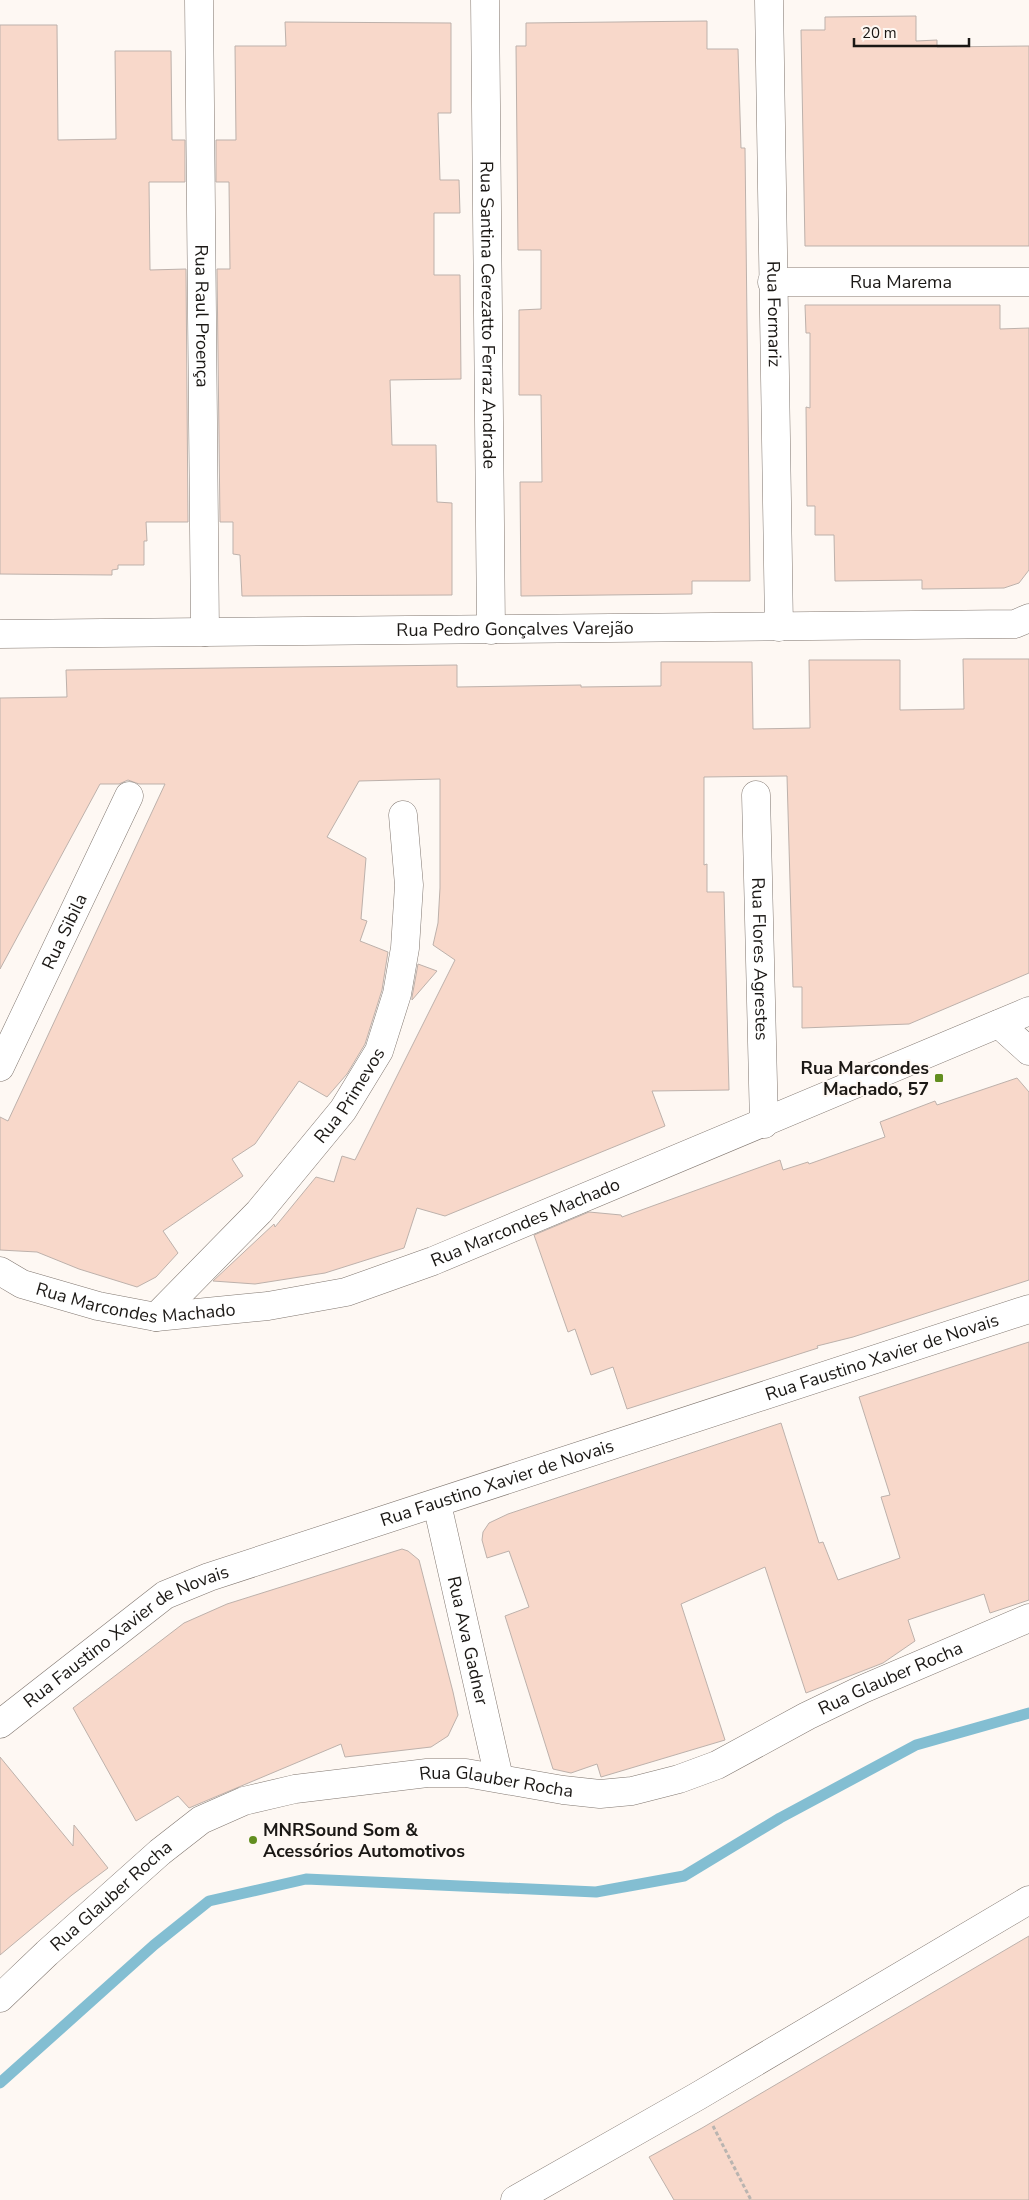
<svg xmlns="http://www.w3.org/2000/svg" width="1029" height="2200" font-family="'Nunito Sans',sans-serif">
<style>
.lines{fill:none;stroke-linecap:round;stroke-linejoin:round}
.stream{stroke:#83bed2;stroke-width:11}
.building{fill:#f8d8ca;stroke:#bdb1ab}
.minor-casing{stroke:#817770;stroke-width:29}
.path{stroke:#b9b4b0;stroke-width:3;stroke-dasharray:4 2.5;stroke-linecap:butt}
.minor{stroke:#fff;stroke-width:28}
.poi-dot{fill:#628e1f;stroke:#fef8f3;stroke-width:2}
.labels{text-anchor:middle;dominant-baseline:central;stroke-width:4;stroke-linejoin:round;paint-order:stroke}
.street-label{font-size:18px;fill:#1b1815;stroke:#fef8f3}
.poi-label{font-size:18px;font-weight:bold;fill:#1b1815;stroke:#fef8f3;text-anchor:end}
</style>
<rect width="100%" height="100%" fill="#fef8f3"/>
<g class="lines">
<polyline class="stream" points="0,2083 154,1945 209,1901 306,1879 596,1892 684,1876 780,1818 916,1745 1029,1713"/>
</g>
<g class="building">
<polygon points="916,16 916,41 937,40 937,47 1029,46 1029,246 805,246 801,30 825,30 825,17"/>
<polygon points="707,21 707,49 738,49 741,148 745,148 750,581 692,581 692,594 521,596 520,482 542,482 541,395 519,395 519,310 541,309 541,250 518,250 516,46 526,46 526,23"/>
<polygon points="285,22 451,23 451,113 438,113 440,180 459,180 460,213 434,213 434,275 460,275 461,379 390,380 392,445 436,445 437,502 452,503 452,595 242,596 240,555 233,554 233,522 220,522 217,269 230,269 229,182 216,182 216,140 236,140 235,46 286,46"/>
<polygon points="0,25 57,25 58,140 116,139 115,51 171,51 172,140 185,140 185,182 149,182 150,270 186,269 188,522 146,522 147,541 144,541 144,565 118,565 118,569 112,570 112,575 0,574"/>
<polygon points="805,305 1000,305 1000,329 1029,328 1029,570 1019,583 1004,588 922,589 922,580 835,581 834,535 815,535 815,506 807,506 806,407 810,408 810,333 806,333"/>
<polygon points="963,659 1029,659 1029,973 909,1024 802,1028 802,987 793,987 787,776 704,777 704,865 707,864 707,892 724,892 729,1090 652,1091 665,1126 445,1216 417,1208 404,1248 325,1273 255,1284 213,1281 274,1224 275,1227 316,1177 334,1182 342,1156 355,1160 455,960 433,945 438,923 440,888 440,779 359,781 327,837 366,858 361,919 367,921 360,941 388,952 382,990 365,1044 347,1074 327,1097 299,1081 255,1144 232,1159 243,1176 163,1231 178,1253 156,1277 137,1287 79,1269 37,1252 0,1250 0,1117 8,1121 165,784 139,784 128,780 119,784 100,784 0,969 0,698 67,697 66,670 457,665 457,687 581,685 581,687 661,686 661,662 752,662 753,729 810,728 809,660 900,660 900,710 964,709"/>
<polygon points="418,964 437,971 412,1000 412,997"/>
<polygon points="1017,1078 1029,1092 1029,1280 853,1337 817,1346 818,1348 627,1409 613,1367 591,1375 575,1329 568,1332 534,1235 589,1212 621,1215 622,1217 780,1160 783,1170 808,1162 809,1164 885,1137 880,1122 935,1101 937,1105"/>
<polygon points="1029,1342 1029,1600 990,1613 984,1594 908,1620 915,1641 883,1663 806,1693 765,1567 681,1604 725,1740 601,1777 597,1764 571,1773 553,1769 505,1616 529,1607 509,1551 487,1558 482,1540 483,1532 489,1523 508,1514 781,1423 819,1543 823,1542 838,1580 900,1558 881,1497 890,1495 859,1397"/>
<polygon points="402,1549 408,1551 419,1560 453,1692 458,1715 448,1736 431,1747 345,1757 341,1744 189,1808 178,1796 136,1821 73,1708 184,1623 227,1604"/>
<polygon points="0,1757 73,1846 74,1825 108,1868 72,1895 0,1955"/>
<polygon points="1029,1936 1029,2200 674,2200 649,2157 702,2128"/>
</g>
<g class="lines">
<defs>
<g id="minor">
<path id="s1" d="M199,0L205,632"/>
<path id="s2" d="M485,0L491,630"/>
<path id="s3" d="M769,0L779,627"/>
<path id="s4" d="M772,282H1029"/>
<path id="s5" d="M0,634L1015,624L1029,618"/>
<path id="s6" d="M756,795L764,1124"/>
<polyline points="999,1024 1029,1051"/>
<path id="s7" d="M0,1067L129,796"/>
<path id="s8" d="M0,1271L22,1284L98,1306L156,1317L268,1306L346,1292L433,1261L1029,1011"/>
<path id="s9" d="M156,1317L259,1212L343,1110L379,1051L397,994L405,948L409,885L403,815"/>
<path id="s10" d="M437,1504L499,1778"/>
<path id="s11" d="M0,1724L165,1595L209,1577L1029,1309"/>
<path id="s12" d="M0,1998L47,1953L160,1852L201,1820L244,1801L295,1789L427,1773H466L563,1790L600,1794L632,1791L679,1779L717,1765L807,1716L863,1689L1029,1618"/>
<polyline points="515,2200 698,2096 1029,1900"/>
</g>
</defs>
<use href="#minor" class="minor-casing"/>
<polyline class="path" points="713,2126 751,2200"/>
<use href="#minor" class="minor"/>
</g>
<g class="poi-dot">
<rect x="934" y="1073" width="10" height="10" rx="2.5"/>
<circle cx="253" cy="1840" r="5"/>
</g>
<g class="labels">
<g class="street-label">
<text stroke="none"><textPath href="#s4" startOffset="129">Rua Marema</textPath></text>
<text stroke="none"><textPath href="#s3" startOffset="314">Rua Formariz</textPath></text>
<text stroke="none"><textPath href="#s2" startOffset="315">Rua Santina Cerezatto Ferraz Andrade</textPath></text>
<text stroke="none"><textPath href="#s1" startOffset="316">Rua Raul Proença</textPath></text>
<text stroke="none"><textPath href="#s5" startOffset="515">Rua Pedro Gonçalves Varejão</textPath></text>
<text stroke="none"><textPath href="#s7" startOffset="150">Rua Sibila</textPath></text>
<text stroke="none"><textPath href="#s6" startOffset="164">Rua Flores Agrestes</textPath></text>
<text stroke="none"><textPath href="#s9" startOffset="295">Rua Primevos</textPath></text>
<text stroke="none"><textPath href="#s8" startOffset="548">Rua Marcondes Machado</textPath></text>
<text stroke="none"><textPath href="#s8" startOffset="142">Rua Marcondes Machado</textPath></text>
<text stroke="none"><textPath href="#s11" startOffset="965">Rua Faustino Xavier de Novais</textPath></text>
<text stroke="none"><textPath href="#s11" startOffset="560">Rua Faustino Xavier de Novais</textPath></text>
<text stroke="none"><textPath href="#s11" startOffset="155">Rua Faustino Xavier de Novais</textPath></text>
<text stroke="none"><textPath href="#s10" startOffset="140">Rua Ava Gadner</textPath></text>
<text stroke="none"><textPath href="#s12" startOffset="991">Rua Glauber Rocha</textPath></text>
<text stroke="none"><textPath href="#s12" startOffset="571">Rua Glauber Rocha</textPath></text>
<text stroke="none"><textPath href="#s12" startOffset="151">Rua Glauber Rocha</textPath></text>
</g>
<g class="poi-label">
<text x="929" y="1068">Rua Marcondes<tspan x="929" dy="21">Machado, 57</tspan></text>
<text x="263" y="1830" text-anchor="start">MNRSound Som &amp;<tspan x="263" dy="21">Acessórios Automotivos</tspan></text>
</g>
</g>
<path d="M854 38v8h115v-8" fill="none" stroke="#1b1815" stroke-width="2.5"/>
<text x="862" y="38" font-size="15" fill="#1b1815" stroke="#fef8f3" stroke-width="4" paint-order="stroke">20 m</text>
</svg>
